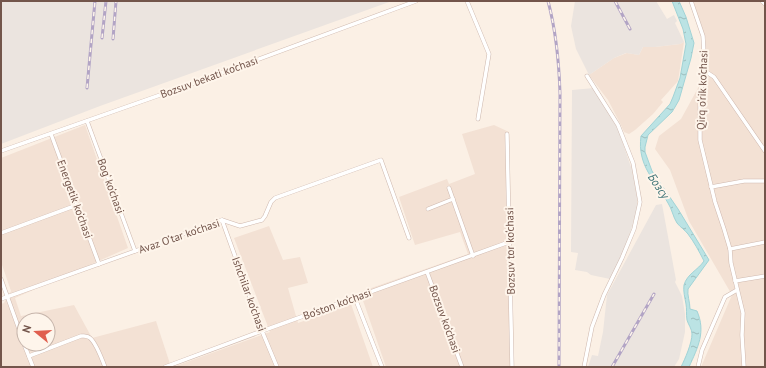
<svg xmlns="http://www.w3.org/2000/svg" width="766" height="368" font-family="'PT Sans',sans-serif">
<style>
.residential{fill:#f3e1d4;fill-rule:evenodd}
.industrial{fill:#ebe4df}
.water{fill:url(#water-ripples);stroke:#a1d3d6}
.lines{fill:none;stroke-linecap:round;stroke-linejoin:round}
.street-casing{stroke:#cfb9af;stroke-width:4.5}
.street{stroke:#fff;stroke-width:3.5}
.rail-casing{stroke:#b2a4c5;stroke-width:3}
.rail{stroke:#fef5eb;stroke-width:1.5;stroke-dasharray:4.5;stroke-linecap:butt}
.labels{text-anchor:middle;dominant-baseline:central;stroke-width:4;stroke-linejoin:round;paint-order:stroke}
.street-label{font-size:11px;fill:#73554b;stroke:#fef5eb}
.water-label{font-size:12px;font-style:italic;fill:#407578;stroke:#fef5eb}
</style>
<defs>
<pattern id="water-ripples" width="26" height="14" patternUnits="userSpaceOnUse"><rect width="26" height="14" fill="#bbe3e4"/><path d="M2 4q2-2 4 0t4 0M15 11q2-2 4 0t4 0" fill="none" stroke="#9cbbbb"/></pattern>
</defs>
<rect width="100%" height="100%" fill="#fbf0e5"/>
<g class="residential">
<polygon points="693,1 765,1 765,367 701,367 732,295 689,221 670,170 655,149 659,136 681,119 704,77 706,39"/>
<polygon points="684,42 678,81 661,100 663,102 653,114 635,130 629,134 624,132 620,123 608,100 589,75 614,58 627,53 639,55 643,47 655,47 680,44"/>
<path d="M85,125L128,248L15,298L21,316L74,305L92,338L156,321L171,367H1V304L4,303L11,291L1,262V158ZM24,320H48V344H24Z"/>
<polygon points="494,125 509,132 513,367 386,367 360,292 468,254 460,232 415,245 399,197 447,179 449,184 475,174 462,134"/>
<polygon points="269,226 283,260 300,257 308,283 288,288 298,323 351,304 373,367 173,367 270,332 234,238"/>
</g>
<g class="industrial">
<polygon points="1,1 392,1 100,106 1,144"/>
<polygon points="575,1 656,1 667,19 674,15 677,21 675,23 684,42 680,44 655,47 643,47 639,55 626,53 614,58 589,75 576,49 571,26"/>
<polygon points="594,88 617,126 632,170 637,197 637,209 631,230 621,257 610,279 591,275 587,272 575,270 578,253 571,252 572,90"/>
<polygon points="662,204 676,280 675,282 682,296 685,314 685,332 679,359 674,367 588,367 592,355 598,356 603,332 607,295 656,205"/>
</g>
<path class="water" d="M672,1H679L686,17L694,43L691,58L679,100L675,107L672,112L648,135L645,147V152L652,171L678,209L709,260L688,289C687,295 690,302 690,309L697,311C706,332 698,347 689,367H681C685,359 692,343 692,334C692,329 688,324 687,320C686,314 687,309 686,304C685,298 683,291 684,285C687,274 698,270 704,261C699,251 694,242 688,234C685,230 680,227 677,223C673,217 672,209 668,203C655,180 637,166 641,136L670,104L673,97L680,78L686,44L683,29Z"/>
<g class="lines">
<defs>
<g id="street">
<polyline points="467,1 489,54 478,119"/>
<polyline points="691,1 703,36 705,71 700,93 700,140 715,202 724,229 730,249 731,263 743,313 742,335 744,367"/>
<polyline points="762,1 765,4"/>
<polyline points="705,71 714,77 765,151"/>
<polyline points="87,121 135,251"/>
<polyline points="51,134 99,264"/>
<polyline points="507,134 512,367"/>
<polyline points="1,151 197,82 416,1"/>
<polyline points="711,187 744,181 765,181"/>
<polyline points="449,188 473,256"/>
<polyline points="428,209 453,199"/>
<polyline points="222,220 262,331 277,367"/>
<polyline points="1,233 77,205"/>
<polyline points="730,249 765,242"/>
<polyline points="427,272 462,367"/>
<polyline points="1,279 24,343"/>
<polyline points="735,281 765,276"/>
<polyline points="355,298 382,367"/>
<polyline points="1,299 222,220 240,226 262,220 265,216 271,202 275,198 381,160 409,238"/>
<polyline points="24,344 33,367"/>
<path d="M29,356L81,336C84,336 87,335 90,338C96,343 102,359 105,367"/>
<polyline points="165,367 262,331 509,242"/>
<polyline points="584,367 592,327 604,295 622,258 634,229 640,202 633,163 618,125 587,76"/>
<polyline points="698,367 702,350 725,297 737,290"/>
</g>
</defs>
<use href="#street" class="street-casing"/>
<use href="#street" class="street"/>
<defs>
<g id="rail">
<path d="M548,1C556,31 559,62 560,93L559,367"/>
<polyline points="615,1 630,29"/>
<polyline points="102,38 106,1"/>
<polyline points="113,39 116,1"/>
<polyline points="87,88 95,1"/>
<polyline points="612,367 654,294"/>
</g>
</defs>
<use href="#rail" class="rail-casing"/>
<use href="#rail" class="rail"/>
</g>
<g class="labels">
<g class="street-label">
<text transform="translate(209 77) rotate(-20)">Bozsuv bekati ko‘chasi</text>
<text transform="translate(702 90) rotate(-88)">Qirq o‘rik ko‘chasi</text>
<text transform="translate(111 186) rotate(70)">Bog‘ ko‘chasi</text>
<text transform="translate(75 199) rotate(70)">Energetik ko‘chasi</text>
<text transform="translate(179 236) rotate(-19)">Avaz O‘tar ko‘chasi</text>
<text transform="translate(510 251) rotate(-91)">Bozsuv tor ko‘chasi</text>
<text transform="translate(249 294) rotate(70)">Ishchilar ko‘chasi</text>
<text transform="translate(337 304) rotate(-20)">Bo‘ston ko‘chasi</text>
<text transform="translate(445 319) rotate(70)">Bozsuv ko‘chasi</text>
</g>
<g class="water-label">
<text transform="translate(659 186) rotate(56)">Бозсу</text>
</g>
</g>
<rect width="766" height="368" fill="none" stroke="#73554b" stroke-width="4"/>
<g transform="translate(36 332) rotate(288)"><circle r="19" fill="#fef5eb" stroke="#c6b5ab"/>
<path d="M0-3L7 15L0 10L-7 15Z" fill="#e05f4f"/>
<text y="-6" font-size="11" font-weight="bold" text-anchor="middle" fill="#73554b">N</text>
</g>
</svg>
